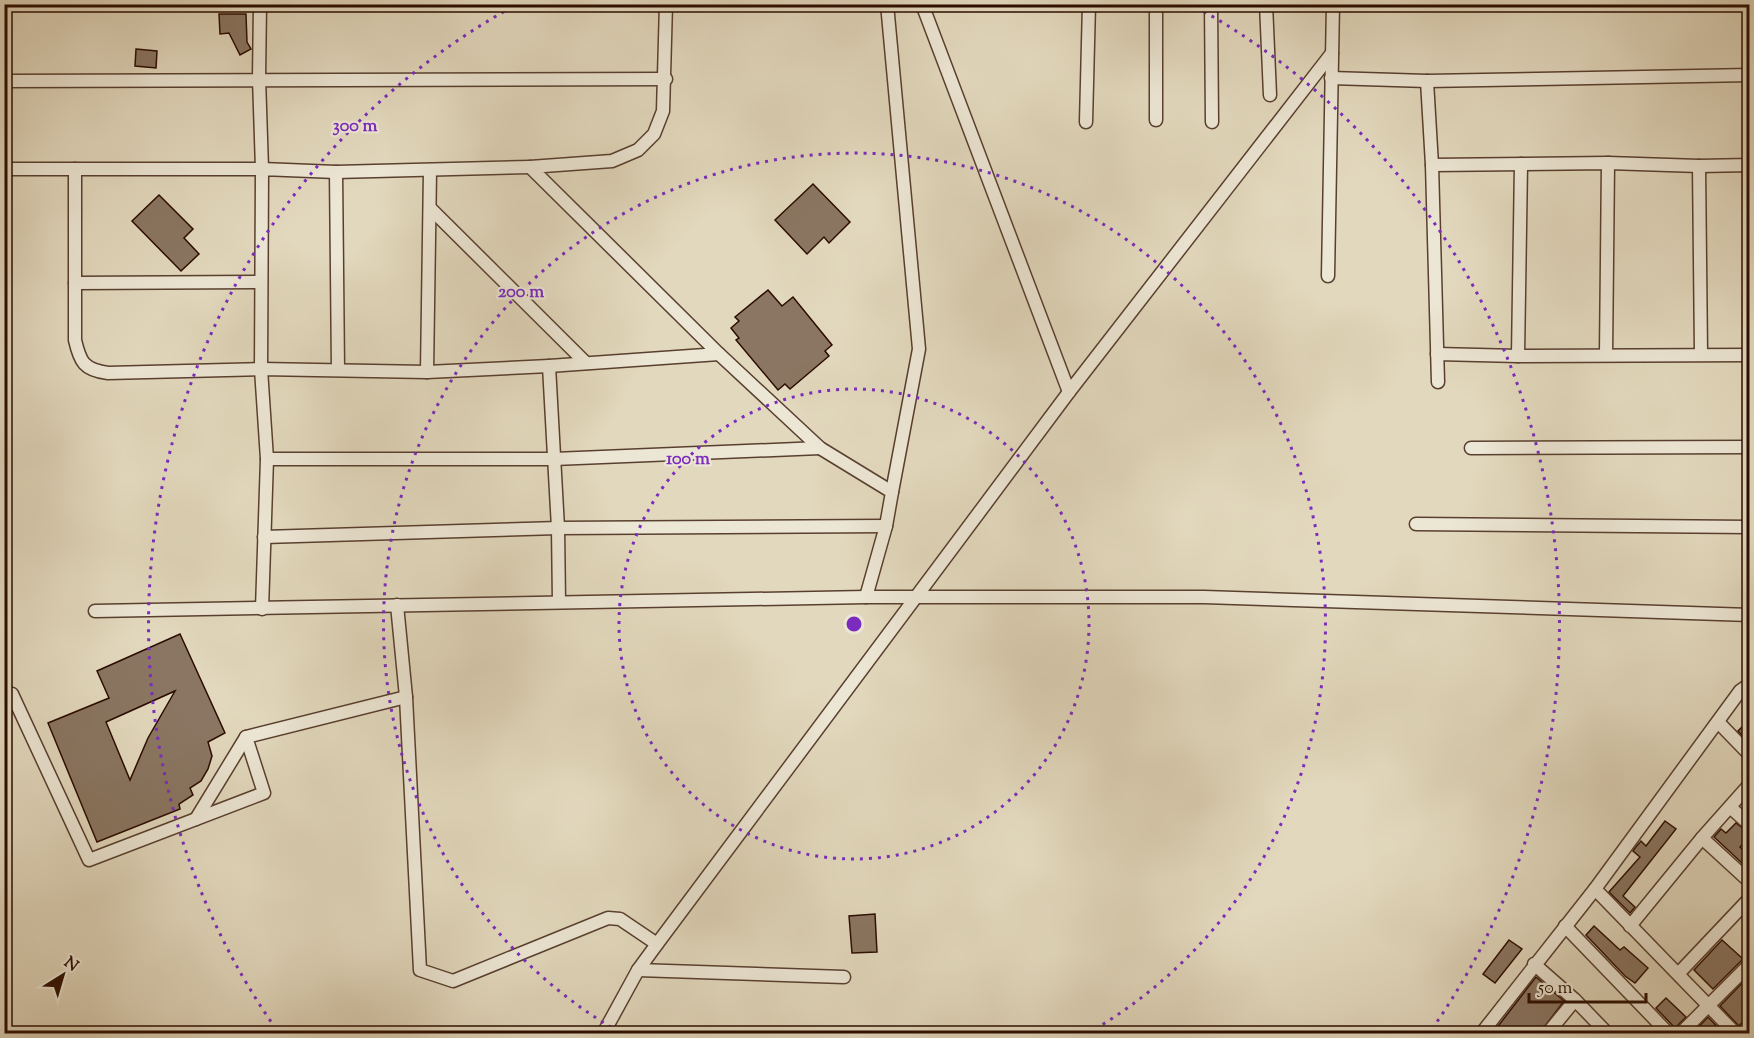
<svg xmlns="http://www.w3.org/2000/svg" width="1754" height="1038" font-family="'Sorts Mill Goudy',serif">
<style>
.building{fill:#8a7662;stroke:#2b0c00;stroke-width:1.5;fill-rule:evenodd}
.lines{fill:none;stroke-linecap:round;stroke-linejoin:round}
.street-casing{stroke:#593f2f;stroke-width:15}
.street{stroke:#ece6d4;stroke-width:12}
.ring{fill:none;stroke:#7b2cbf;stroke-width:3;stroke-dasharray:3 6}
.centre{fill:#7b2cbf;stroke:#ece6d4;stroke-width:3}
.ring-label{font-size:18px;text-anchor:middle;font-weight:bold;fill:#7b2cbf;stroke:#ece6d4;stroke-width:4.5;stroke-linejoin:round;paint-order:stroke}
</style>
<rect width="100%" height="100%" fill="#e2d8bd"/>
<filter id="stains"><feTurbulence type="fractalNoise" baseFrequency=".00333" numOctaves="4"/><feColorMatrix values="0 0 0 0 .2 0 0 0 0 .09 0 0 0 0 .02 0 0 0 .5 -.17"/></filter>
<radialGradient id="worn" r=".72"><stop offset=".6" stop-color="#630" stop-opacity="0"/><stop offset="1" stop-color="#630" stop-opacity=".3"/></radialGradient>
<g class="building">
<polygon points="219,14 246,14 247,42 251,49 240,55 229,33 220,34"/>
<polygon points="136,49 157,51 156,68 135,66"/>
<polygon points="813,184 850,222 829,243 824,237 807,254 775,220"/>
<polygon points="159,195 193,229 184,238 199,254 181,271 132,221"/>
<polygon points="768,290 782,306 793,297 832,345 825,351 829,356 790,389 785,384 778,390 736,340 739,338 731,328 739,321 735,317"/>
<path d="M180,634L225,733L208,742L212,756L208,769L201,781L190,788L193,795L179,804L180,809L97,842L48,723L109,698L97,671ZM175,691L148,738L130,780L106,722Z"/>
<polygon points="1749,720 1749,743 1738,731"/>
<polygon points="1665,821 1676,829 1623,896 1635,907 1630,913 1609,892 1640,857 1633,851 1635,848 1641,841 1646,846"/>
<polygon points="1736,823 1749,833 1749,838 1740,847 1749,856 1742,863 1714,837 1721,829 1726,833"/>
<polygon points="875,914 877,952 852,953 849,916"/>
<polygon points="1594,926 1620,950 1624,947 1648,968 1635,983 1625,976 1586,935"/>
<polygon points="1509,940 1522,949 1495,983 1483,974"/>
<polygon points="1722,940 1743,959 1713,989 1694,970"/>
<polygon points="1749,976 1749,1015 1739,1026 1720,1006"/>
<polygon points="1536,977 1564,1001 1539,1034 1492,1034"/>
<polygon points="1666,998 1686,1017 1675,1028 1656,1008"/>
<polygon points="1708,1017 1724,1034 1692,1034"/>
</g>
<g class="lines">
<defs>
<g id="street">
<polyline points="666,4 663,111 654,134 638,150 612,161 530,167 719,354 820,448 892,492 886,526 866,597"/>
<polyline points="887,4 919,349 892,492"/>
<polyline points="922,4 1069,392"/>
<polyline points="1211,4 1212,122"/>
<polyline points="1266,4 1270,95"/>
<polyline points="1331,78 1427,81 1750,75"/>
<polyline points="4,81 666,79"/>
<polyline points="1427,81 1432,165 1438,382"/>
<polyline points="1156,120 1156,4"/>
<polyline points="1086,122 1089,4"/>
<polyline points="1432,165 1608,163 1699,166 1750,165"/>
<polyline points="1699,166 1701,354"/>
<polyline points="4,169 262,169 259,78 260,4"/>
<path d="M75,169V340C80,362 84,370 108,373L261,369L427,372L549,366L719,354"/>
<polyline points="336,172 338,370"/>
<polyline points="430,208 586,363"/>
<polyline points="1328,276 1333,4"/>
<polyline points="75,283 261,282"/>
<polyline points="1437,354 1518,356 1750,355"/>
<polyline points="1606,355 1608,163"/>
<polyline points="1518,356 1521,164"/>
<polyline points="549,366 558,528 559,602"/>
<polyline points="427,372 430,171"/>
<polyline points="1471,448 1750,447"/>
<polyline points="267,459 554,459 820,448"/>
<polyline points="1416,524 1750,527"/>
<polyline points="264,537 558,528 886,526"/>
<polyline points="397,605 406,697 420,970 453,981 608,918 620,919 657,944"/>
<polyline points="262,609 267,459 261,369 262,169 336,172 530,167"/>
<polyline points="95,611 866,597 1204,597 1750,615"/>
<polyline points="4,696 12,694 89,860 264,793 246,737 406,697"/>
<polyline points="1718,722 1750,755"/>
<polyline points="1730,807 1750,825"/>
<polyline points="196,819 246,737"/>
<polyline points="1702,838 1750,882"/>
<polyline points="1595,889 1736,1034"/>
<polyline points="1565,926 1669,1034"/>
<polyline points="1630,926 1702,838 1750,784"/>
<polyline points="1534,964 1575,1000 1608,1034"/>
<polyline points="638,970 844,977"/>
<polyline points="1679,973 1750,898"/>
<polyline points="603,1034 638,970 657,944 1069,392 1332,53"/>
<polyline points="1481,1034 1595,889 1740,691 1750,684"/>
<polyline points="1547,1034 1575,1000"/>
<polyline points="1680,1034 1750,964"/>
<polyline points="1748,1034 1750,1032"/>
</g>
</defs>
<use href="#street" class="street-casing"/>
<use href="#street" class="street"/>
</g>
<g class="ring">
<circle cx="854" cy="624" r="235"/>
<path d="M619 1032A471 471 0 1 1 1090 1032"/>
<path d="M276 1029A706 706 0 0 1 512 7M1196 7A706 706 0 0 1 1432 1029"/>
</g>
<circle cx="854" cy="624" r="9" class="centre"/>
<g class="ring-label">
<text x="355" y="131">300 m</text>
<text x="521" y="297">200 m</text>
<text x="688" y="464">100 m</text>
</g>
<rect width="1754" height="1038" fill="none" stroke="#e2d8bd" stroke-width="24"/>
<rect x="6" y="6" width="1742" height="1026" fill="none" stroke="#2b0c00" stroke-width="3"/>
<rect x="12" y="12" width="1730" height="1014" fill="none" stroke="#2b0c00" stroke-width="1.5"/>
<g transform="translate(63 975) rotate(37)" stroke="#ece6d4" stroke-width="4.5" paint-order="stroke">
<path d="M0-4.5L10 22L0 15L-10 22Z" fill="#2b0c00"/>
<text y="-9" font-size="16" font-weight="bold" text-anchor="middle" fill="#2b0c00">N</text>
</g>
<path d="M1529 993v9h117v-9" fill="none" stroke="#2b0c00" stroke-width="3"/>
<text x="1538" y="993" font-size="18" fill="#2b0c00" stroke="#ece6d4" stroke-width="4.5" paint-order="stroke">50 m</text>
<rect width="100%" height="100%" filter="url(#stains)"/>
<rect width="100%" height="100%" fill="url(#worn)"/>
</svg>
